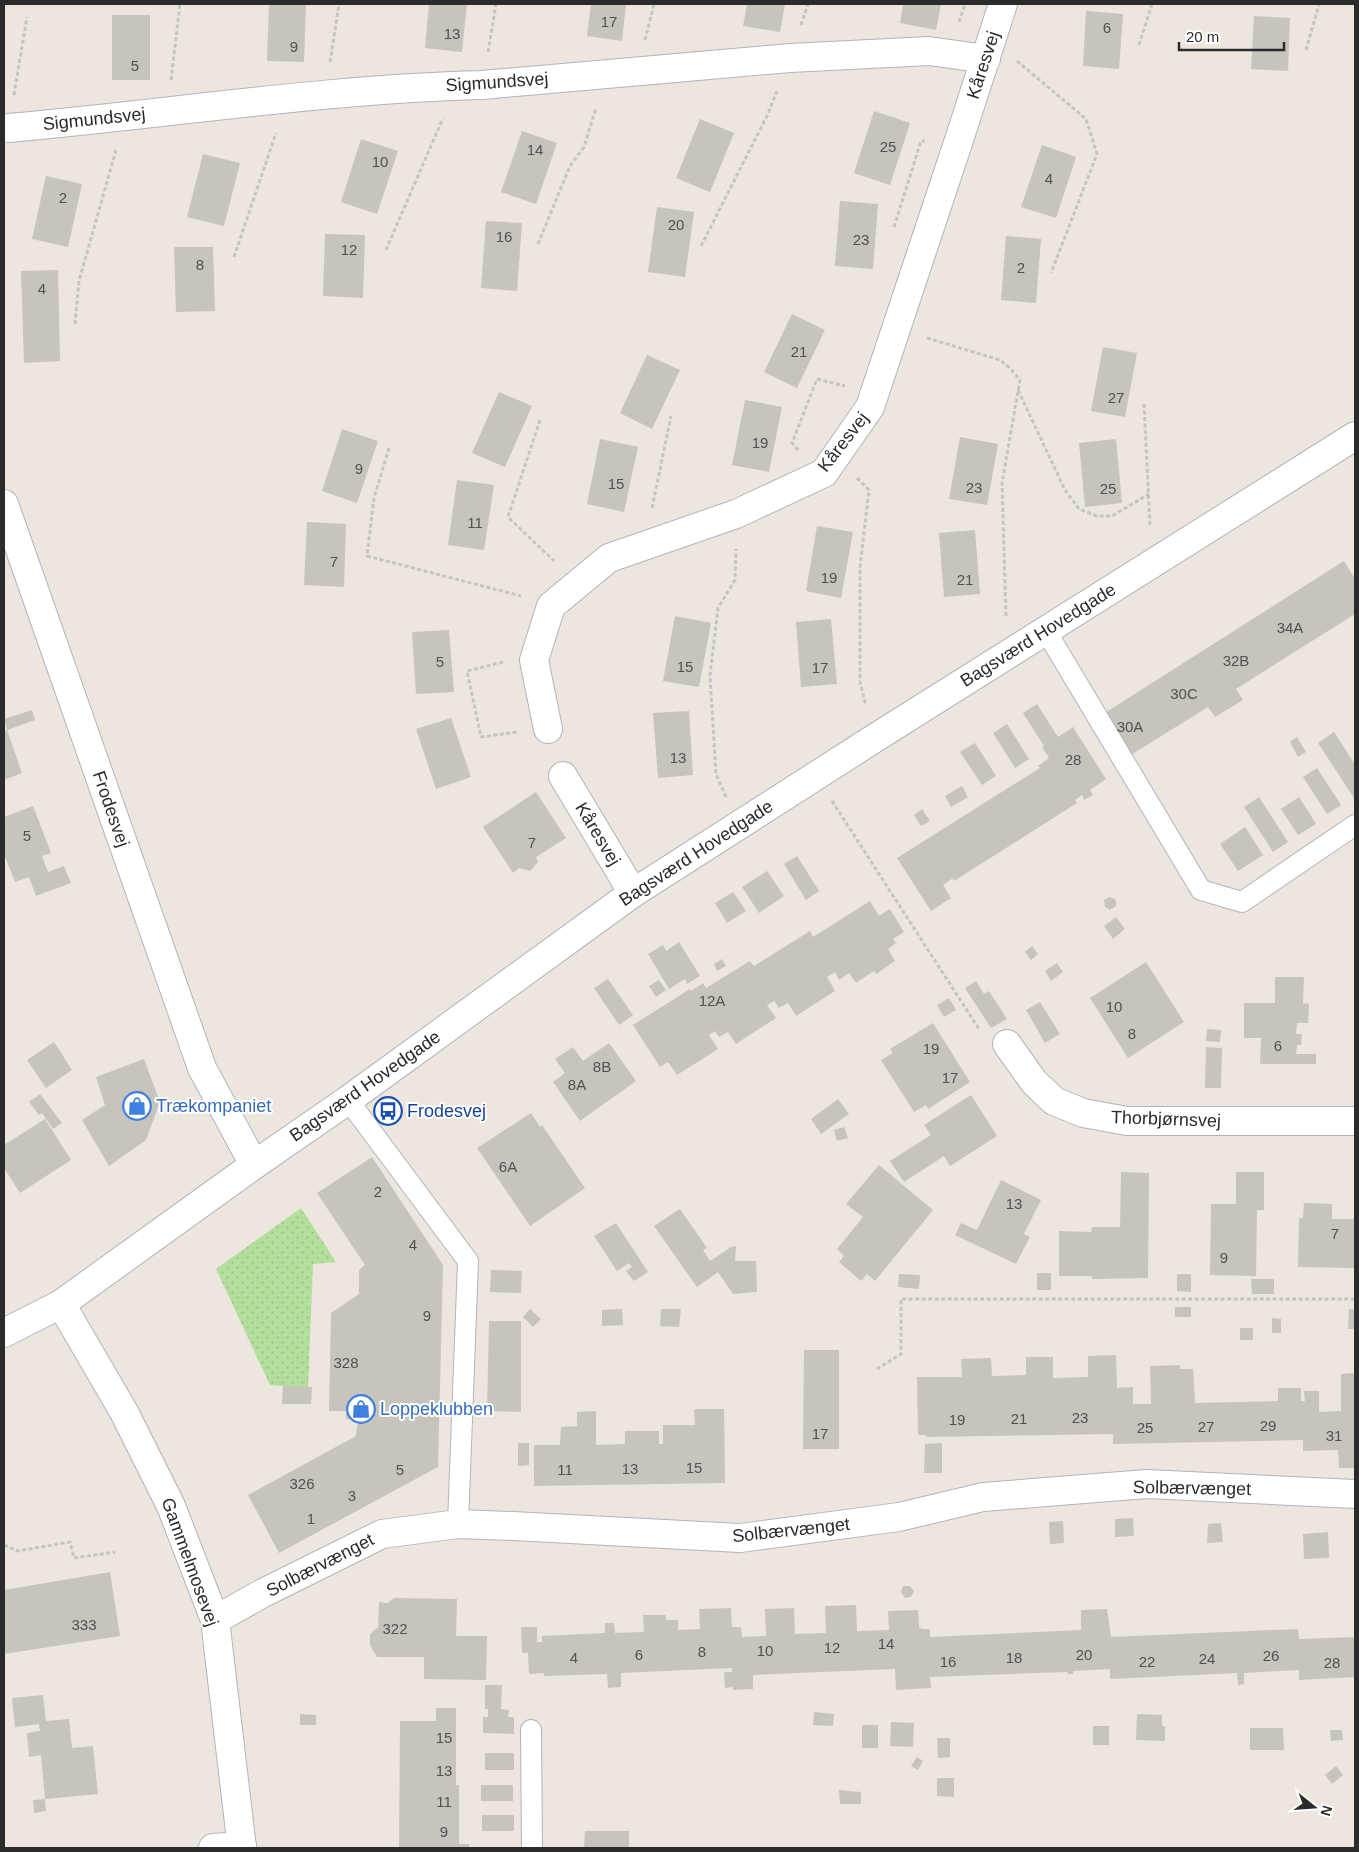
<svg xmlns="http://www.w3.org/2000/svg" width="1359" height="1852" font-family="Arial,sans-serif">
<style>
.grass{fill:url(#grass-dots)}
.building{fill:#c7c3bd}
.lines{fill:none;stroke-linecap:round;stroke-linejoin:round}
.lane-casing{stroke:#b1b4bd;stroke-width:22}
.street-casing{stroke:#b1b4bd;stroke-width:30}
.secondary-casing{stroke:#b1b4bd;stroke-width:30}
.path{stroke:#c4c4c4;stroke-width:3;stroke-dasharray:4 2.5;stroke-linecap:butt}
.lane{stroke:#fff;stroke-width:20}
.street{stroke:#fff;stroke-width:28}
.secondary{stroke:#fff;stroke-width:28}
.labels{text-anchor:middle;dominant-baseline:central;stroke-width:4;stroke-linejoin:round;paint-order:stroke}
.number-label{font-size:15px;fill:#525150}
.street-label{font-size:18px;fill:#2b2b2b;stroke:#fff}
.shop-label{font-size:18px;fill:#366cbe;stroke:#fff;text-anchor:start}
.transit-label{font-size:18px;fill:#164399;stroke:#fff;text-anchor:start}
</style>
<defs>
<pattern id="grass-dots" width="8" height="8" patternUnits="userSpaceOnUse" patternTransform="scale(1.25)"><rect width="8" height="8" fill="#b3df9d"/><path d="M2 2h.1M6 6h.1" fill="none" stroke="#9ac087" stroke-width="1.8" stroke-linecap="round"/></pattern>
</defs>
<rect width="100%" height="100%" fill="#ece6de"/>
<polygon class="grass" points="301,1208 336,1262 313,1264 308,1388 270,1385 216,1269"/>
<g class="building">
<polygon points="269,4 306,4 304,62 267,61"/>
<polygon points="429,4 467,4 462,52 425,48"/>
<polygon points="591,4 626,4 622,41 587,36"/>
<polygon points="747,4 785,4 780,32 743,26"/>
<polygon points="903,4 941,4 936,30 900,23"/>
<polygon points="1086,11 1123,14 1119,69 1083,66"/>
<rect x="112" y="15" width="38" height="65"/>
<polygon points="1254,16 1290,18 1288,71 1251,69"/>
<polygon points="874,111 910,123 890,185 854,173"/>
<polygon points="700,119 734,133 710,192 676,178"/>
<polygon points="522,131 557,143 536,204 501,192"/>
<polygon points="361,139 398,151 377,214 341,202"/>
<polygon points="1042,145 1076,157 1056,218 1021,207"/>
<polygon points="203,154 240,163 224,226 187,217"/>
<polygon points="46,176 82,184 68,247 32,239"/>
<polygon points="840,201 878,204 873,269 835,266"/>
<polygon points="657,207 694,212 685,277 648,272"/>
<polygon points="486,221 522,223 517,291 481,288"/>
<polygon points="325,234 365,235 363,298 323,296"/>
<polygon points="1006,236 1041,239 1036,303 1001,300"/>
<polygon points="174,247 213,247 215,311 176,312"/>
<polygon points="58,270 60,361 24,363 21,271"/>
<polygon points="792,314 825,330 797,388 764,372"/>
<polygon points="1103,347 1137,353 1125,417 1091,411"/>
<polygon points="647,355 680,370 652,429 620,413"/>
<polygon points="499,392 532,406 505,467 472,453"/>
<polygon points="745,400 782,407 769,472 732,465"/>
<polygon points="342,429 378,441 357,503 322,491"/>
<polygon points="960,437 998,444 987,505 949,499"/>
<polygon points="600,439 638,447 624,512 587,504"/>
<polygon points="1116,439 1122,503 1085,507 1079,443"/>
<polygon points="457,480 494,485 484,550 448,545"/>
<polygon points="307,522 346,524 344,587 304,585"/>
<polygon points="817,526 853,532 841,598 806,591"/>
<polygon points="975,530 980,594 944,597 939,533"/>
<polygon points="1344,561 1355,579 1355,614 1236,689 1243,700 1215,717 1208,707 1126,758 1100,716"/>
<polygon points="675,616 711,623 699,687 663,681"/>
<polygon points="831,619 837,684 801,687 796,622"/>
<polygon points="449,630 454,692 416,694 412,632"/>
<polygon points="1037,704 1058,737 1073,727 1106,779 1090,790 1093,795 1084,800 1082,795 1075,800 1077,803 954,881 953,878 943,885 951,898 931,911 897,858 1040,768 1038,766 1049,758 1042,747 1044,746 1023,713"/>
<polygon points="32,710 35,720 7,730 4,719"/>
<polygon points="689,711 693,775 658,778 653,713"/>
<polygon points="451,718 471,777 436,789 416,729"/>
<polygon points="1007,724 1029,759 1015,768 993,733"/>
<polygon points="7,730 22,773 4,780 4,731"/>
<polygon points="1334,732 1354,763 1355,762 1355,797 1354,798 1318,743"/>
<polygon points="1297,737 1306,752 1298,757 1290,742"/>
<polygon points="975,743 996,776 982,785 960,752"/>
<polygon points="1317,768 1341,805 1327,814 1303,777"/>
<polygon points="962,786 968,797 951,807 945,796"/>
<polygon points="536,792 566,838 536,857 538,862 530,871 519,868 513,873 483,827"/>
<polygon points="1259,797 1288,842 1273,852 1244,807"/>
<polygon points="1299,797 1316,824 1298,835 1281,809"/>
<polygon points="33,806 51,853 42,856 48,872 64,866 71,883 36,896 29,877 15,882 4,854 4,817"/>
<polygon points="922,809 930,821 921,826 914,815"/>
<polygon points="1245,827 1263,855 1238,871 1220,844"/>
<polygon points="797,856 819,891 806,900 784,864"/>
<polygon points="767,871 784,896 759,913 742,887"/>
<polygon points="733,892 746,911 727,923 715,903"/>
<polygon points="1110,897 1116,900 1116,906 1110,910 1105,907 1104,900"/>
<polygon points="870,901 879,916 890,909 904,932 893,939 896,943 888,949 895,961 876,974 874,971 856,983 849,973 839,980 835,972 827,977 835,991 796,1016 788,1003 779,1008 774,1001 767,1005 776,1018 736,1044 728,1032 719,1037 715,1031 709,1035 718,1049 677,1075 668,1062 660,1067 633,1025 690,989 691,991 703,983 706,988 750,961 754,966 810,931 813,937"/>
<polygon points="1116,917 1125,929 1113,939 1104,926"/>
<polygon points="679,942 700,976 687,984 685,979 669,989 648,954 663,945 666,951"/>
<polygon points="1032,946 1038,954 1031,960 1025,952"/>
<polygon points="722,959 726,966 717,971 714,964"/>
<polygon points="1146,962 1184,1022 1128,1058 1090,998"/>
<polygon points="1057,963 1063,972 1051,981 1045,971"/>
<polygon points="1275,977 1304,977 1303,1003 1309,1004 1308,1023 1297,1023 1296,1034 1302,1034 1301,1045 1297,1045 1296,1054 1316,1054 1316,1064 1260,1064 1261,1038 1244,1038 1244,1003 1275,1003"/>
<polygon points="608,979 633,1015 619,1025 594,988"/>
<polygon points="659,980 666,990 656,997 649,986"/>
<polygon points="976,981 984,994 989,991 1007,1019 991,1028 965,988"/>
<polygon points="949,998 956,1010 944,1017 937,1005"/>
<polygon points="1040,1002 1060,1034 1045,1043 1026,1010"/>
<polygon points="933,1023 970,1082 928,1109 926,1105 914,1112 881,1060 893,1053 890,1049"/>
<polygon points="1207,1029 1221,1030 1220,1042 1206,1041"/>
<polygon points="54,1042 72,1070 46,1088 27,1060"/>
<polygon points="609,1043 636,1081 580,1121 553,1082 565,1073 555,1059 573,1047 583,1061"/>
<polygon points="1206,1047 1222,1048 1221,1088 1205,1088"/>
<polygon points="144,1059 160,1102 146,1140 109,1166 82,1120 105,1105 96,1077"/>
<polygon points="40,1094 62,1123 53,1129 42,1113 39,1115 29,1102"/>
<polygon points="971,1095 997,1136 950,1166 944,1156 904,1182 890,1161 931,1135 924,1125"/>
<polygon points="838,1099 849,1114 821,1134 811,1119"/>
<polygon points="531,1113 540,1127 542,1125 585,1188 530,1226 477,1148"/>
<polygon points="45,1119 71,1160 20,1193 4,1168 4,1145"/>
<polygon points="844,1127 848,1138 837,1141 834,1130"/>
<polygon points="372,1157 443,1265 438,1467 279,1553 248,1495 356,1436 358,1420 346,1419 346,1411 329,1411 331,1313 359,1294 359,1270 365,1265 317,1193"/>
<polygon points="879,1165 933,1210 875,1281 867,1274 861,1281 839,1262 844,1256 837,1249 863,1217 846,1204"/>
<polygon points="1121,1172 1149,1173 1148,1278 1092,1279 1092,1276 1059,1276 1059,1231 1091,1232 1092,1227 1120,1227"/>
<polygon points="1236,1172 1264,1172 1264,1210 1257,1210 1256,1276 1210,1275 1211,1204 1236,1204"/>
<polygon points="1001,1180 1041,1200 1024,1234 1030,1237 1016,1264 955,1235 961,1223 977,1230"/>
<polygon points="1304,1203 1332,1204 1332,1219 1355,1219 1355,1268 1298,1267 1299,1218 1303,1218"/>
<polygon points="680,1209 707,1248 703,1250 710,1261 731,1247 736,1246 735,1261 756,1261 757,1292 733,1294 718,1272 697,1287 654,1226"/>
<polygon points="616,1223 648,1272 634,1281 626,1271 632,1267 629,1263 617,1271 594,1236"/>
<polygon points="491,1270 522,1271 521,1293 490,1292"/>
<rect x="1037" y="1273" width="14" height="17"/>
<polygon points="899,1274 920,1275 919,1289 898,1287"/>
<polygon points="1177,1274 1191,1274 1191,1292 1177,1291"/>
<polygon points="1251,1279 1274,1279 1274,1294 1252,1294"/>
<rect x="1175" y="1307" width="16" height="10"/>
<polygon points="530,1309 541,1319 533,1327 523,1317"/>
<polygon points="622,1309 623,1325 602,1326 602,1310"/>
<polygon points="661,1309 681,1309 679,1327 660,1326"/>
<polygon points="1349,1309 1355,1310 1355,1329 1348,1329"/>
<polygon points="1272,1318 1281,1319 1281,1333 1272,1333"/>
<polygon points="489,1321 521,1321 521,1412 487,1411"/>
<rect x="1240" y="1328" width="13" height="12"/>
<polygon points="804,1350 839,1350 839,1449 803,1449"/>
<polygon points="1116,1355 1117,1388 1133,1387 1133,1404 1151,1404 1150,1366 1180,1365 1180,1369 1193,1369 1195,1403 1278,1401 1278,1388 1301,1388 1301,1401 1305,1401 1304,1391 1319,1391 1319,1412 1341,1411 1341,1374 1355,1373 1355,1468 1339,1468 1338,1450 1303,1451 1303,1440 1113,1444 1113,1434 926,1437 926,1435 918,1435 917,1377 962,1377 961,1359 991,1358 992,1376 1026,1375 1026,1357 1053,1357 1053,1378 1088,1377 1088,1356"/>
<polygon points="283,1386 312,1387 311,1404 282,1404"/>
<polygon points="694,1409 724,1409 725,1483 534,1486 534,1445 560,1445 561,1427 577,1426 577,1412 596,1411 596,1445 625,1444 625,1431 659,1431 659,1444 663,1444 663,1425 695,1425"/>
<polygon points="518,1443 529,1443 529,1465 518,1466"/>
<polygon points="942,1443 942,1473 924,1473 925,1444"/>
<polygon points="1133,1518 1134,1536 1115,1537 1115,1519"/>
<polygon points="1063,1521 1064,1543 1050,1544 1049,1522"/>
<polygon points="1221,1523 1223,1542 1207,1543 1208,1524"/>
<polygon points="1328,1532 1329,1558 1304,1559 1303,1534"/>
<polygon points="110,1572 120,1636 4,1654 4,1590"/>
<polygon points="903,1586 910,1586 914,1591 911,1597 905,1598 901,1592"/>
<polygon points="394,1598 457,1599 456,1636 487,1636 486,1680 424,1679 424,1657 377,1657 370,1645 370,1634 378,1627 379,1602 388,1603"/>
<polygon points="856,1605 857,1631 889,1630 888,1611 918,1610 919,1628 921,1628 921,1629 930,1629 930,1637 1081,1630 1081,1610 1107,1609 1111,1637 1298,1629 1299,1639 1355,1637 1355,1677 1299,1680 1299,1670 1244,1673 1244,1684 1238,1685 1237,1673 1110,1679 1110,1669 1073,1671 1073,1674 1068,1674 1067,1672 930,1677 931,1688 896,1690 895,1669 753,1675 753,1689 733,1690 733,1687 725,1688 724,1672 732,1672 732,1668 621,1673 621,1687 608,1688 607,1674 544,1676 544,1673 529,1674 528,1653 522,1653 521,1627 537,1627 537,1642 542,1642 542,1636 605,1633 605,1623 614,1623 615,1633 644,1632 643,1615 666,1615 666,1620 678,1620 678,1630 700,1629 699,1609 731,1608 732,1627 741,1627 742,1637 766,1636 765,1609 794,1608 795,1634 826,1633 825,1606"/>
<polygon points="485,1685 502,1685 501,1709 509,1710 508,1717 514,1717 514,1734 483,1733 483,1717 488,1717 488,1709 485,1709"/>
<polygon points="43,1695 46,1721 69,1719 72,1748 93,1746 98,1794 45,1799 41,1755 29,1757 27,1733 40,1731 39,1724 15,1727 12,1698"/>
<polygon points="436,1708 456,1708 456,1785 459,1785 459,1844 469,1844 469,1848 399,1848 400,1721 436,1721"/>
<polygon points="814,1712 834,1714 833,1726 813,1725"/>
<polygon points="300,1714 316,1715 316,1725 300,1725"/>
<polygon points="1137,1714 1162,1715 1162,1726 1165,1726 1165,1741 1136,1740"/>
<polygon points="891,1722 914,1723 913,1747 890,1746"/>
<rect x="862" y="1725" width="16" height="23"/>
<rect x="1093" y="1726" width="16" height="19"/>
<polygon points="1250,1728 1283,1728 1284,1750 1250,1750"/>
<polygon points="1330,1730 1342,1730 1343,1740 1331,1741"/>
<polygon points="937,1738 950,1738 950,1757 938,1758"/>
<rect x="485" y="1753" width="29" height="17"/>
<polygon points="917,1757 923,1761 918,1770 911,1766"/>
<polygon points="1336,1766 1343,1775 1332,1784 1325,1775"/>
<polygon points="937,1778 954,1778 954,1797 937,1796"/>
<rect x="481" y="1785" width="32" height="16"/>
<polygon points="839,1790 861,1792 861,1804 840,1804"/>
<polygon points="45,1799 46,1811 34,1813 33,1800"/>
<rect x="482" y="1815" width="32" height="16"/>
<polygon points="585,1831 629,1831 629,1848 584,1848"/>
</g>
<g class="lines">
<defs>
<g id="lane">
<polyline points="1046,631 1201,890 1242,902 1355,825"/>
<polyline points="348,1100 468,1261 458,1524"/>
<polyline points="531,1730 532,1848"/>
</g>
<g id="street">
<path d="M9,128C167,114 324,89 482,85L790,58L929,51L986,59"/>
<polyline points="4,504 202,1068 254,1165"/>
<polyline points="548,729 534,660 551,606 609,558 736,514 824,473 870,407 958,143 1003,4"/>
<polyline points="563,776 633,893"/>
<polyline points="1007,1044 1034,1082 1054,1101 1083,1113 1127,1121 1355,1121"/>
<polyline points="215,1620 263,1593 382,1534 458,1524 513,1526 740,1538 899,1517 983,1497 1147,1484 1355,1494"/>
<polyline points="213,1848 242,1846"/>
</g>
<g id="secondary">
<polyline points="61,1304 124,1412 171,1506 215,1620 242,1848"/>
<polyline points="4,1333 61,1304 254,1165 348,1100 633,893 875,738 1355,436"/>
</g>
</defs>
<use href="#lane" class="lane-casing"/>
<use href="#street" class="street-casing"/>
<use href="#secondary" class="secondary-casing"/>
<g class="path">
<polyline points="959,22 965,4"/>
<polyline points="801,25 808,4"/>
<polyline points="645,40 654,4"/>
<polyline points="1139,45 1152,4"/>
<polyline points="1306,50 1319,4"/>
<polyline points="488,52 496,4"/>
<polyline points="1017,61 1086,119 1097,154 1051,273"/>
<polyline points="330,62 339,4"/>
<polyline points="171,80 180,4"/>
<polyline points="14,95 27,17"/>
<polyline points="894,227 921,141 925,141"/>
<polyline points="538,244 570,166 584,147 596,108"/>
<polyline points="701,246 768,114 777,91"/>
<polyline points="386,250 443,118"/>
<polyline points="234,257 276,133"/>
<polyline points="75,324 79,281 116,150"/>
<polyline points="927,338 1000,360 1010,368 1020,380 1002,483 1006,617"/>
<polyline points="1018,390 1065,490 1079,509 1097,516 1112,516 1149,494"/>
<polyline points="1144,404 1150,526"/>
<polyline points="540,420 508,517 554,561"/>
<polyline points="389,448 374,498 367,556 521,596"/>
<polyline points="798,450 792,443 817,379 845,386"/>
<polyline points="857,478 869,490 860,567 860,682 866,706"/>
<polyline points="652,508 671,416"/>
<polyline points="503,662 467,671 481,737 517,732"/>
<polyline points="726,797 716,774 710,675 718,608 735,580 736,549"/>
<polyline points="832,801 979,1029"/>
<polyline points="877,1369 901,1354 901,1299 1355,1299"/>
<polyline points="4,1545 18,1551 70,1542 74,1558 115,1552"/>
</g>
<use href="#lane" class="lane"/>
<use href="#street" class="street"/>
<use href="#secondary" class="secondary"/>
</g>
<defs>
<symbol id="shop-ring" viewBox="-11 -11 22 22"><circle r="9.5" fill="#fff" stroke="#3f7fe0" stroke-width="1.5"/><path d="M-5-2.5h2.3a2.7 3.5 0 0 1 5.4 0H5L5.5 6h-11ZM-1.5-2.5h3a1.5 2.3 0 0 0-3 0Z" fill="#3f7fe0"/></symbol>
<symbol id="bus-ring" viewBox="-11 -11 22 22"><circle r="9.5" fill="#fff" stroke="#1a4fb4" stroke-width="1.5"/><path d="M-5-6H5V4H4V6H2V4H-2V6H-4V4H-5ZM-3.5-4V0h7V-4ZM-3.5 1.2v1.5H-2V1.2ZM2 1.2v1.5H3.5V1.2Z" fill="#1a4fb4"/></symbol>
</defs>
<g fill-rule="evenodd">
<use href="#shop-ring" x="121" y="1090" width="32" height="32"/>
<use href="#bus-ring" x="372" y="1095" width="32" height="32"/>
<use href="#shop-ring" x="345" y="1393" width="32" height="32"/>
</g>
<g class="labels">
<g class="number-label">
<text x="609" y="21">17</text>
<text x="1107" y="27">6</text>
<text x="452" y="33">13</text>
<text x="294" y="46">9</text>
<text x="135" y="65">5</text>
<text x="888" y="146">25</text>
<text x="535" y="149">14</text>
<text x="380" y="161">10</text>
<text x="1049" y="178">4</text>
<text x="63" y="197">2</text>
<text x="676" y="224">20</text>
<text x="504" y="236">16</text>
<text x="861" y="239">23</text>
<text x="349" y="249">12</text>
<text x="200" y="264">8</text>
<text x="1021" y="267">2</text>
<text x="42" y="288">4</text>
<text x="799" y="351">21</text>
<text x="1116" y="397">27</text>
<text x="760" y="442">19</text>
<text x="359" y="468">9</text>
<text x="616" y="483">15</text>
<text x="974" y="487">23</text>
<text x="1108" y="488">25</text>
<text x="475" y="522">11</text>
<text x="334" y="561">7</text>
<text x="829" y="577">19</text>
<text x="965" y="579">21</text>
<text x="1290" y="627">34A</text>
<text x="1236" y="660">32B</text>
<text x="440" y="661">5</text>
<text x="685" y="666">15</text>
<text x="820" y="667">17</text>
<text x="1184" y="693">30C</text>
<text x="1130" y="726">30A</text>
<text x="678" y="757">13</text>
<text x="1073" y="759">28</text>
<text x="27" y="835">5</text>
<text x="532" y="842">7</text>
<text x="712" y="1000">12A</text>
<text x="1114" y="1006">10</text>
<text x="1132" y="1033">8</text>
<text x="1278" y="1045">6</text>
<text x="931" y="1048">19</text>
<text x="602" y="1066">8B</text>
<text x="950" y="1077">17</text>
<text x="577" y="1084">8A</text>
<text x="508" y="1166">6A</text>
<text x="378" y="1191">2</text>
<text x="1014" y="1203">13</text>
<text x="1335" y="1233">7</text>
<text x="413" y="1244">4</text>
<text x="1224" y="1257">9</text>
<text x="427" y="1315">9</text>
<text x="346" y="1362">328</text>
<text x="1080" y="1417">23</text>
<text x="1019" y="1418">21</text>
<text x="957" y="1419">19</text>
<text x="1268" y="1425">29</text>
<text x="1206" y="1426">27</text>
<text x="1145" y="1427">25</text>
<text x="820" y="1433">17</text>
<text x="1334" y="1435">31</text>
<text x="694" y="1467">15</text>
<text x="630" y="1468">13</text>
<text x="400" y="1469">5</text>
<text x="565" y="1469">11</text>
<text x="302" y="1483">326</text>
<text x="352" y="1495">3</text>
<text x="311" y="1518">1</text>
<text x="84" y="1624">333</text>
<text x="395" y="1628">322</text>
<text x="886" y="1643">14</text>
<text x="832" y="1647">12</text>
<text x="765" y="1650">10</text>
<text x="702" y="1651">8</text>
<text x="639" y="1654">6</text>
<text x="1084" y="1654">20</text>
<text x="1271" y="1655">26</text>
<text x="574" y="1657">4</text>
<text x="1014" y="1657">18</text>
<text x="1207" y="1658">24</text>
<text x="948" y="1661">16</text>
<text x="1147" y="1661">22</text>
<text x="1332" y="1662">28</text>
<text x="444" y="1737">15</text>
<text x="444" y="1770">13</text>
<text x="444" y="1801">11</text>
<text x="444" y="1831">9</text>
</g>
<g class="street-label">
<text transform="translate(983 65) rotate(-72)">Kåresvej</text>
<text transform="translate(497 82) rotate(-4)">Sigmundsvej</text>
<text transform="translate(94 119) rotate(-6)">Sigmundsvej</text>
<text transform="translate(843 442) rotate(-52)">Kåresvej</text>
<text transform="translate(1038 635) rotate(-32)">Bagsværd Hovedgade</text>
<text transform="translate(111 809) rotate(71)">Frodesvej</text>
<text transform="translate(598 834) rotate(59)">Kåresvej</text>
<text transform="translate(696 853) rotate(-33)">Bagsværd Hovedgade</text>
<text transform="translate(365 1086) rotate(-35)">Bagsværd Hovedgade</text>
<text transform="translate(1166 1119) rotate(2)">Thorbjørnsvej</text>
<text transform="translate(1192 1488) rotate(1)">Solbærvænget</text>
<text transform="translate(791 1530) rotate(-6)">Solbærvænget</text>
<text transform="translate(190 1562) rotate(70)">Gammelmosevej</text>
<text transform="translate(320 1565) rotate(-27)">Solbærvænget</text>
</g>
<g class="shop-label">
<text x="156" y="1106">Trækompaniet</text>
<text x="380" y="1409">Loppeklubben</text>
</g>
<g class="transit-label">
<text x="407" y="1111">Frodesvej</text>
</g>
</g>
<rect width="1359" height="1852" fill="none" stroke="#2b2b2b" stroke-width="10"/>
<g transform="translate(1314 1807) rotate(107)" stroke="#ffffff" stroke-width="4" paint-order="stroke">
<path d="M0-4L9 19L0 12L-9 19Z" fill="#2b2b2b"/>
<text y="-8" font-size="14" font-weight="bold" text-anchor="middle" fill="#2b2b2b">N</text>
</g>
<path d="M1179 42v8h105v-8" fill="none" stroke="#2b2b2b" stroke-width="2.5"/>
<text x="1186" y="42" font-size="15" fill="#2b2b2b" stroke="#ffffff" stroke-width="4" paint-order="stroke">20 m</text>
</svg>
